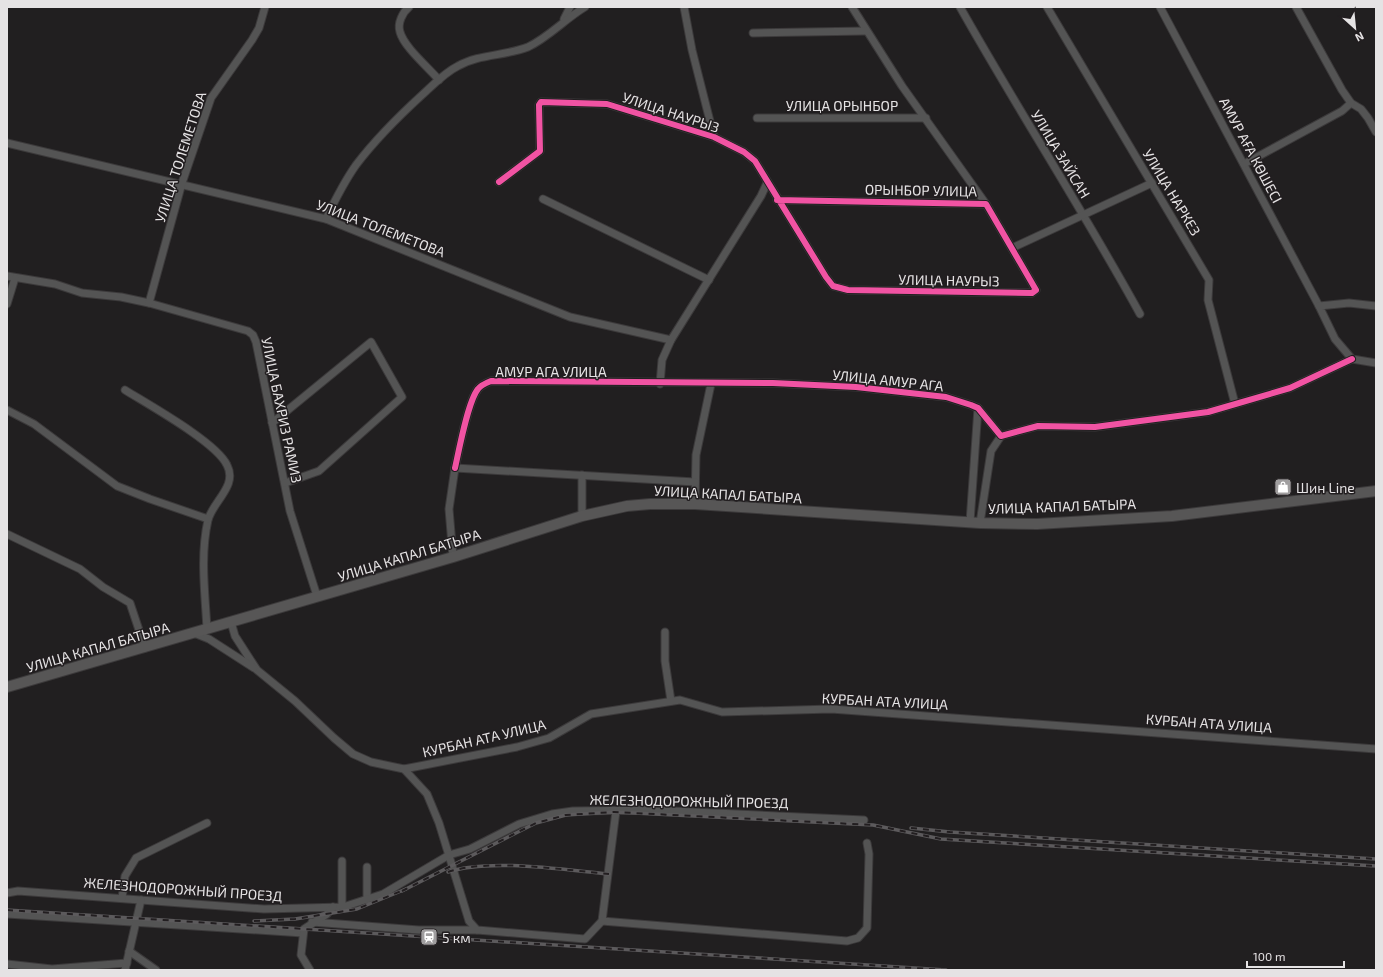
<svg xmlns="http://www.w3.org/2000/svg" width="1383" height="977" font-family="'Exo 2',sans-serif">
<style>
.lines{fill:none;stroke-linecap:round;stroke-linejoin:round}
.street-casing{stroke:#3c3a3b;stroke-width:9}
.secondary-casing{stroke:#3c3a3b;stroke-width:12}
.street{stroke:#545454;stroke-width:7}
.secondary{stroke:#575656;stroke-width:10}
.rail-casing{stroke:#5c5a5c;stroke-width:3.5}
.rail{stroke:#221e20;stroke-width:2;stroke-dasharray:6;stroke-linecap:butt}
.cycleway-casing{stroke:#221e20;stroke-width:8}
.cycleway{stroke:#f153a3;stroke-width:6}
.labels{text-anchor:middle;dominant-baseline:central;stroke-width:3;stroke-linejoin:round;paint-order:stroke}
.street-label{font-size:14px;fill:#e5e3e4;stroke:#221e20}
.poi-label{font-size:14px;fill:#e5e3e4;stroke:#221e20;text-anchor:start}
</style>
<rect width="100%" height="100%" fill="#211f20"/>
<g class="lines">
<defs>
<g id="street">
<path d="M409,7C403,12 397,23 400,32C404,47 428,67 439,80"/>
<polyline points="684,7 692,50 714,137"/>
<polyline points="852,7 902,86 986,204"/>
<path d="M960,7C1018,110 1083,210 1140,314"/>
<polyline points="1047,7 1209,280 1208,300 1235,404"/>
<polyline points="1160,7 1319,306"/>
<polyline points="1296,7 1342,90 1351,103 1361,109 1368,118 1376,132"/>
<polyline points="564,19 570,7"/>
<polyline points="753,33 866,31"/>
<polyline points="757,118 926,118"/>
<polyline points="7,143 326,219 570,317 671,340"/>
<polyline points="1244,164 1342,111 1351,103"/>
<polyline points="499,182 540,151 539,105 541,102 607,104 714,137 744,152 755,161 826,277 833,286 848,290 1032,293 1036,290 986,204 777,200"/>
<polyline points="543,199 709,280"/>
<path d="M326,219C335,200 344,182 356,165C375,140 399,116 422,95C433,85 444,73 458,66C479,54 505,56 528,47C549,37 565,19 585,7"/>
<polyline points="1012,248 1152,183"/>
<polyline points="7,276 55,284 82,293 121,297 149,303 248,331 253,335 256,342 290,511 317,596"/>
<polyline points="149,303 182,183 211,98 252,40 259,28 265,7"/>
<polyline points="7,304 15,278"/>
<polyline points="1376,306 1349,303 1319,306 1335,339 1352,359 1376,363"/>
<polyline points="660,384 662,360 671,340 761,196 767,183"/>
<path d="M125,390C149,405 216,442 227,465C238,486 213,501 208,520C200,555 205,593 207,629"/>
<polyline points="7,410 34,424 117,486 150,499 208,519"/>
<polyline points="272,423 371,342 402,397 319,471 285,483"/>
<path d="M455,468C459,450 468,401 478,389C481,385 486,383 491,381L773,383L856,387L946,397L971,405L978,408L1001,436L1038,426L1095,427L1208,412L1290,388L1352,359"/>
<polyline points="582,475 582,516"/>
<polyline points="695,504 696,455 711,384"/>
<polyline points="970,522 978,408"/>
<polyline points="980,523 991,451 1001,436"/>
<polyline points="7,534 80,569 103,587 130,603 145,648"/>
<polyline points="453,557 449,509 455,468 695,482"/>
<polyline points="231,622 235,636 257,670 295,701 334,738 353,754 371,762 404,769 427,794 439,823 469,921 477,930 585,939 602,921 616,811"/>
<polyline points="665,632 665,661 671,701"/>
<polyline points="194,633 209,639 254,668"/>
<polyline points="404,769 517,747 549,738 591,714 680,700 722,712 831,709 1376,749"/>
<polyline points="367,867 367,900"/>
<polyline points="7,893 18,891 264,909 343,907 383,894 449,855 470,849 519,824 552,814 573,811 650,810 864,820"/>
<polyline points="122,898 125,876 136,858 207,823"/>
<polyline points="342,907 342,861"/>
<polyline points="7,914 303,933"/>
<polyline points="602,921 847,941 858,938 867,928 869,854 867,843"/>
<polyline points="312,922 419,930 477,930"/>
<polyline points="129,951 156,970"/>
<polyline points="7,964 52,969 127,963"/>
<polyline points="125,970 141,900"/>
<polyline points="310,970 301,955 304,929 327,914 333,907"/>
</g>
<polyline id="secondary" points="7,687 453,557 582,516 627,506 650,504 695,504 980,523 1037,524 1172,516 1376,491"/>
</defs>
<use href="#street" class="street-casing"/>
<use href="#secondary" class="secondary-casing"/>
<use href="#street" class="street"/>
<use href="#secondary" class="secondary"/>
<defs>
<g id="rail">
<polyline points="911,828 950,832 1376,859"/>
<path d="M448,872C489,858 565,870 609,874"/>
<polyline points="402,891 512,835 536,823 566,815 614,812 873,825 941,839 1376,866"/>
<polyline points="7,910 946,970"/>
<polyline points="254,921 295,919 357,909 406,889"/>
</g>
</defs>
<use href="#rail" class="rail-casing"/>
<use href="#rail" class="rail"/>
<defs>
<g id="cycleway">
<polyline points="499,182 540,151 539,105 541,102 607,104 714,137 744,152 755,161 826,277 833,286 848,290 1032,293 1036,290 986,204 777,200"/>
<path d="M455,468C459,450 468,401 478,389C481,385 486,383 491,381L773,383L856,387L946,397L971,405L978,408L1001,436L1038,426L1095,427L1208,412L1290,388L1352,359"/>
</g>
</defs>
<use href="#cycleway" class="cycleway-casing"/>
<use href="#cycleway" class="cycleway"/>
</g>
<defs>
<symbol id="shop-square" viewBox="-11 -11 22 22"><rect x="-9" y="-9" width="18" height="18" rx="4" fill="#a09e9f" stroke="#221e20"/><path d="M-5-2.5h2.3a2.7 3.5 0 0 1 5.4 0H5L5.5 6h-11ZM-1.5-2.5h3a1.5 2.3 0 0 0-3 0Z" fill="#fff"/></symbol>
<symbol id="station-square" viewBox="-11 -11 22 22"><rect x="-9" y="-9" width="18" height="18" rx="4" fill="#a09e9f" stroke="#221e20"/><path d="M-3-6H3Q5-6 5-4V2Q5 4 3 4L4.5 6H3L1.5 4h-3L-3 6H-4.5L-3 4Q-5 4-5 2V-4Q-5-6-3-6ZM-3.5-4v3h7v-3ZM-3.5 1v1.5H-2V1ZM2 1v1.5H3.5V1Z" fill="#fff"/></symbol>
</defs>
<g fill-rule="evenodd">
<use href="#shop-square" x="1273" y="477" width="20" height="20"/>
<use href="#station-square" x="419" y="927" width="20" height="20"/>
</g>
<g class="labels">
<g class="street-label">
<text x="842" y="105">УЛИЦА ОРЫНБОР</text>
<text transform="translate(671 112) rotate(18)">УЛИЦА НАУРЫЗ</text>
<text transform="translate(1251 150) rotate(62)">АМУР АҒА КӨШЕСІ</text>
<text transform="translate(1061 154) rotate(59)">УЛИЦА ЗАЙСАН</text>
<text transform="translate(180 157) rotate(-72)">УЛИЦА ТОЛЕМЕТОВА</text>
<text transform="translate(921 190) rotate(1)">ОРЫНБОР УЛИЦА</text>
<text transform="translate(1172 192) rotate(59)">УЛИЦА НАРКЕЗ</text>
<text transform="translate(381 228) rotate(21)">УЛИЦА ТОЛЕМЕТОВА</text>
<text transform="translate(949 280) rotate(1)">УЛИЦА НАУРЫЗ</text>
<text x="551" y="371">АМУР АГА УЛИЦА</text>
<text transform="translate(888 380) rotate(6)">УЛИЦА АМУР АГА</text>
<text transform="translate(282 410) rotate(78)">УЛИЦА БАХРИЗ РАМИЗ</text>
<text transform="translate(728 494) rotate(3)">УЛИЦА КАПАЛ БАТЫРА</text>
<text transform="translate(1062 506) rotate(-2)">УЛИЦА КАПАЛ БАТЫРА</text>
<text transform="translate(409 555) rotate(-17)">УЛИЦА КАПАЛ БАТЫРА</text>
<text transform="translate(98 647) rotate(-16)">УЛИЦА КАПАЛ БАТЫРА</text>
<text transform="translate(885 701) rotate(3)">КУРБАН АТА УЛИЦА</text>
<text transform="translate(1209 723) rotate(4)">КУРБАН АТА УЛИЦА</text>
<text transform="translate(484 738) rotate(-13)">КУРБАН АТА УЛИЦА</text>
<text transform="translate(689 801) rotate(1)">ЖЕЛЕЗНОДОРОЖНЫЙ ПРОЕЗД</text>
<text transform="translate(183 889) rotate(4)">ЖЕЛЕЗНОДОРОЖНЫЙ ПРОЕЗД</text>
</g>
<g class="poi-label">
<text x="1296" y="487">Шин Line</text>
<text x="442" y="937">5 км</text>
</g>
</g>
<rect width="1383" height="977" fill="none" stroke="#e5e3e4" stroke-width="16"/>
<g transform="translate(1355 28) rotate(153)" stroke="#221e20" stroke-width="3" paint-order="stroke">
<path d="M0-3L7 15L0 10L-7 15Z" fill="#e5e3e4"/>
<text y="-6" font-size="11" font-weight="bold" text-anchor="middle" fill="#e5e3e4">N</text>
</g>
<path d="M1247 961v6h97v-6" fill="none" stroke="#e5e3e4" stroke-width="2"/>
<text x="1253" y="961" font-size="12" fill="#e5e3e4" stroke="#221e20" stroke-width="3" paint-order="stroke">100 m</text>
</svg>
